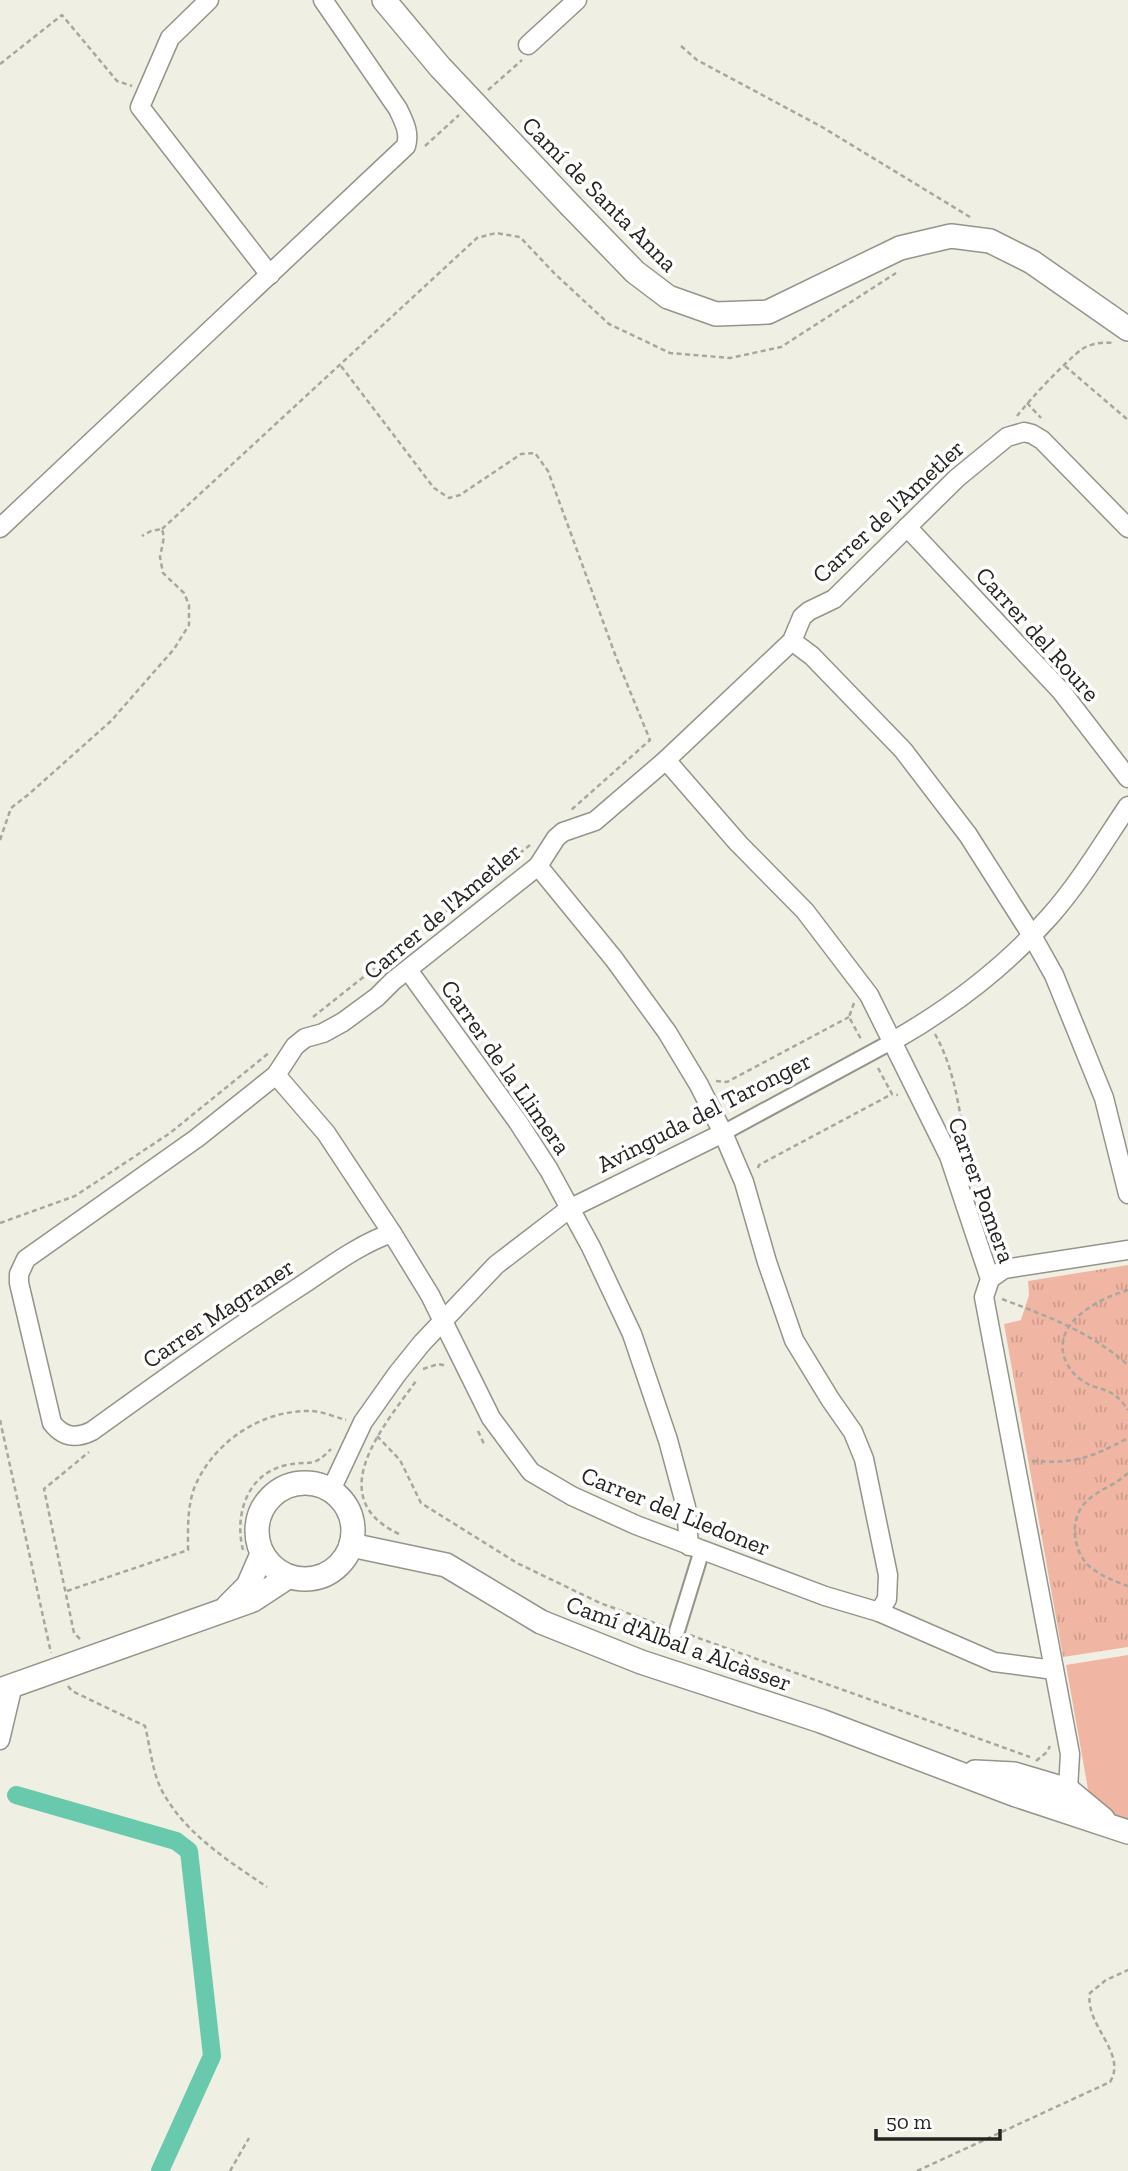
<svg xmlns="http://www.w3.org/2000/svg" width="1128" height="2171" font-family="'Zilla Slab',serif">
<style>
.park{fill:url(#park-tufts)}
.garden{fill:#f1b5a3}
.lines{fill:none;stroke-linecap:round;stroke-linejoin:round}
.canal{stroke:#68c9ac;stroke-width:18}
.pedestrian-casing{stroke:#95948a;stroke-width:18}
.minor-casing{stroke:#95948a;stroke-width:21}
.tertiary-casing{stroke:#95948a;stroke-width:26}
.path{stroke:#a8a79f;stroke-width:2.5;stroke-dasharray:5 3.5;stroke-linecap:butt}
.pedestrian{stroke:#fff;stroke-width:14}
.minor{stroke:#fff;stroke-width:18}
.tertiary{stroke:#fff;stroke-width:23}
.tertiary-bridge-casing{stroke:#95948a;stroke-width:26;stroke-linecap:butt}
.tertiary-bridge{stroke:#fff;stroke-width:23}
.labels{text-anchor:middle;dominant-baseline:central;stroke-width:7;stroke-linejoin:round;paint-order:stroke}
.street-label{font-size:24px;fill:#252421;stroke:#fff}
</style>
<defs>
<pattern id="park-tufts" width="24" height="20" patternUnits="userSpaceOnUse" patternTransform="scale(1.75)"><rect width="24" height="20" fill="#f1b5a3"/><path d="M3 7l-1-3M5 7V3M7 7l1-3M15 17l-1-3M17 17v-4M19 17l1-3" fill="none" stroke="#ce9c8c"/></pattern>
</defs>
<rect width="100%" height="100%" fill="#f0efe4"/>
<polygon class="park" points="1128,1265 1128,1647 1063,1657 1004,1324 1021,1320 1029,1295 1028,1281"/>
<polygon class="garden" points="1128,1655 1128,1822 1112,1816 1089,1795 1066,1665"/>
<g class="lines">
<polyline class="canal" points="16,1795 176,1841 189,1851 212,2056 160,2171"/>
<defs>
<g id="pedestrian">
<polyline points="723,1133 893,1041"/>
<polyline points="677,1631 702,1550"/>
</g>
<g id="minor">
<polyline points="209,0 170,38 140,107 270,275"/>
<polyline points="528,45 577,0"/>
<polyline points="907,527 1061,691 1128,778"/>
<path d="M0,528L406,146C410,132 404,122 398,109L323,0"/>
<polyline points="792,641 812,656 903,750 968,835 1031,934 1054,975 1104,1098 1128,1194"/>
<polyline points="666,760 738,843 805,911 869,995 949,1156 990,1279 984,1297 1070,1754 1068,1790 1057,1794"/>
<polyline points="538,866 614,959 667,1032 699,1085 723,1133 744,1182 767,1262 794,1340 830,1399 853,1432 864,1459 888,1575 887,1599 879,1612"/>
<polyline points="408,970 518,1122 549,1170 591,1247 632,1334 668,1440 686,1507 689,1546"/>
<path d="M893,1041C951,1008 1007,965 1051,915C1080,882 1103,843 1128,806"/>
<polyline points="276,1075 326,1133 392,1233 430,1295 491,1418 531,1472 572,1496 636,1525 825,1596 879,1612 994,1662 1054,1670"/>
<path d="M392,1233C359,1244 328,1268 299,1287C228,1333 160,1382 92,1431C76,1439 63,1437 52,1423L19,1283V1274L26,1259L197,1138L276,1075L295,1046L305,1038L323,1033L343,1022L377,997L393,981L538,866L556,838L563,832L595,821L666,760L792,641L802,617L809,611L834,599L957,478L1007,437L1024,432L1032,434L1042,440L1128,528"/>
<polyline points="990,1279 1004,1269 1128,1250"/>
<polyline points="331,1490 363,1422 397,1374 422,1343 496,1265 569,1209 723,1133"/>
<polyline points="0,1740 13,1685"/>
</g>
<g id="tertiary">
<polyline points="384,0 440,67"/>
<polyline points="572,207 635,272 668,297 716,314 768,312 900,248 951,236 990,241 1032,262 1128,329"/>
<circle cx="305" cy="1531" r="48"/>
<polyline points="351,1545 446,1565 541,1622 641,1662 821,1721 1016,1795 1128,1832"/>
<polyline points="228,1606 248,1586 262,1554"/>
<polyline points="0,1690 253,1600 288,1577"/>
<polyline points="975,1772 1014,1774 1068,1790 1103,1819"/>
</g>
</defs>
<use href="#pedestrian" class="pedestrian-casing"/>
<use href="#minor" class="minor-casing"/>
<use href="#tertiary" class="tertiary-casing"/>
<g class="path">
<polyline points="681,46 697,60 822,127 970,217"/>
<polyline points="0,64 62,15 117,81 132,86"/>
<polyline points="488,90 522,60"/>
<polyline points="425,146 459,115"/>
<polyline points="341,366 434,488 449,498 460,495 521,454 535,453 548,471 616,657 650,740 570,811"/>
<polyline points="1065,366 1128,420"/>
<polyline points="1027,403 1041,418"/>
<path d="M1017,416C1031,398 1064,363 1082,349C1092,343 1103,342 1114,343"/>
<polyline points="162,529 477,238 496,233 520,237 555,274 609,324 670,353 730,358 781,347 896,273"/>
<polyline points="0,840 11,808 29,794 111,721 174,649 189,625 189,605 184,593 163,573 160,557 164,537 162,529 151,531 142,536"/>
<polyline points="854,1003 849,1017 862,1041"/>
<polyline points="313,1017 530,845"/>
<path d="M935,1034C955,1070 959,1109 966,1148"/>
<polyline points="878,1068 892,1094 898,1095"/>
<polyline points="716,1081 727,1082 849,1017"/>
<polyline points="758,1168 759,1165 892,1094"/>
<polyline points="0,1223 75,1196 170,1133 270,1052"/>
<path d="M1128,1290C1101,1298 1058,1319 1063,1352C1065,1363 1071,1372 1080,1379C1100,1394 1110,1383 1128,1410"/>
<path d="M1002,1299C1049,1317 1089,1331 1128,1365"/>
<polyline points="423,1369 438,1364 447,1366"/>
<polyline points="0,1420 51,1653"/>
<polyline points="478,1431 484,1444"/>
<polyline points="377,1436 400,1460 421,1503 517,1563 600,1603 663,1626"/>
<path d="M1032,1461C1074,1464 1091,1458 1128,1438"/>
<path d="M1128,1473C1116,1485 1099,1489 1087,1501C1069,1517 1072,1550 1089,1566C1101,1576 1114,1581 1128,1586"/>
<path d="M399,1534C321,1497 384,1426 416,1381"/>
<path d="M243,1550C234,1515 247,1473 287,1465C310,1460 312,1469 331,1449"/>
<path d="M67,1591L188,1550C188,1529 187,1506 195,1486C214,1442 261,1410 310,1411C321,1411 335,1417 346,1420"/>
<polyline points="690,1635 1030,1757"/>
<polyline points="637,1637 680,1652"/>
<polyline points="80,1639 74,1633 44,1489 89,1452"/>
<path d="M68,1686L72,1691L145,1726C150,1746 152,1770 161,1789C184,1833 227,1860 267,1887"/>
<polyline points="1036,1761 1047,1752 1050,1746"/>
<polyline points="230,2171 249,2138"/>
<path d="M917,2171L1110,2082C1128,2053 1084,2025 1090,1993L1106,1980L1128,1970"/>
</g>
<use href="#pedestrian" class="pedestrian"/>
<use href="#minor" class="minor"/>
<use href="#tertiary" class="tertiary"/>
<defs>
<polyline id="tertiary-bridge" points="440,67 572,207"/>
</defs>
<use href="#tertiary-bridge" class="tertiary-bridge-casing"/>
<use href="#tertiary-bridge" class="tertiary-bridge"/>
</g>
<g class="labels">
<g class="street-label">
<text transform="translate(600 194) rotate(45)">Camí de Santa Anna</text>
<text transform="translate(888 511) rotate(-43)">Carrer de l'Ametler</text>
<text transform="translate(1038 634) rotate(48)">Carrer del Roure</text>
<text transform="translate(442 911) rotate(-40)">Carrer de l'Ametler</text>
<text transform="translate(506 1067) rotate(55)">Carrer de la Llimera</text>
<text transform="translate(704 1112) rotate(-27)">Avinguda del Taronger</text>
<text transform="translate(982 1190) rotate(70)">Carrer Pomera</text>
<text transform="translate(218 1313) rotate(-34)">Carrer Magraner</text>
<text transform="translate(676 1511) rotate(22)">Carrer del Lledoner</text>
<text transform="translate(679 1643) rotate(20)">Camí d'Albal a Alcàsser</text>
</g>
</g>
<path d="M876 2129v10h124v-10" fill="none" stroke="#252421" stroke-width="3.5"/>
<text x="886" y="2129" font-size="21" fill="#252421" stroke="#ffffff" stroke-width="5" paint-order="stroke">50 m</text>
</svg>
